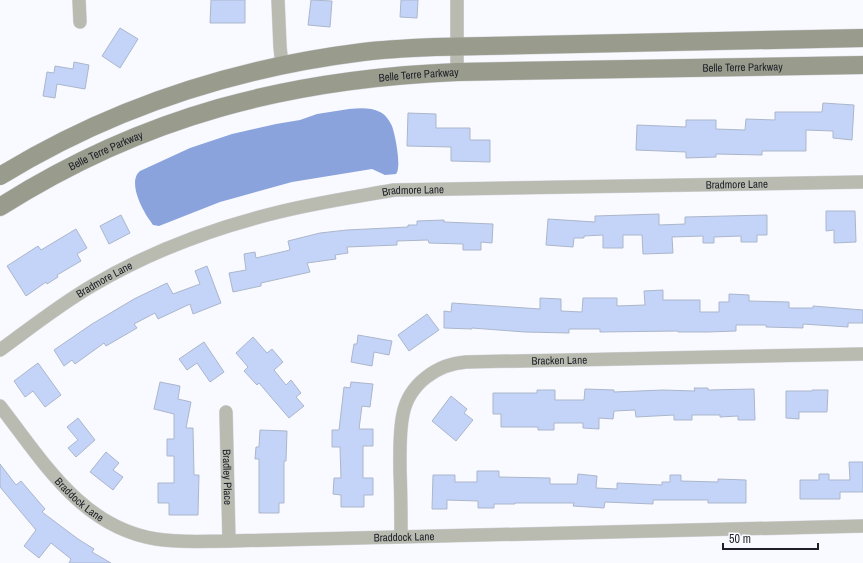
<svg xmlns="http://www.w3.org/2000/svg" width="863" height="563" font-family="'Archivo Narrow',sans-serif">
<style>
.water{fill:#8aa3dd}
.building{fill:#c3d4f8;stroke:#acb6cb}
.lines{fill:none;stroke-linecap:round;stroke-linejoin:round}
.minor-casing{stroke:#d5d7dd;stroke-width:14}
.secondary-casing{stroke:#d5d7dd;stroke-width:19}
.minor{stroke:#b9bab0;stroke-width:13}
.secondary{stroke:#999b8c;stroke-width:18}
.labels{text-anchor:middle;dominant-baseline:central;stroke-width:3.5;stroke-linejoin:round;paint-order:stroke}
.street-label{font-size:11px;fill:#1d2028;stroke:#f8faff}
</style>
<rect width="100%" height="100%" fill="#f8faff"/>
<path class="water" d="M349,109C359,108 371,107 380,112C385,114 389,120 392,126C395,134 402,167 396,174L385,175L372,169L292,182L220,202L159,226L153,225C150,220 146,216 144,211C139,202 129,180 140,171L190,148L232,134L276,124L300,120L317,114Z"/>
<g class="building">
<polygon points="211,0 245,0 245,23 210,23"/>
<polygon points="311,0 332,1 330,27 308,25"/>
<polygon points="401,0 418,0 417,18 400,17"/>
<polygon points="120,28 138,39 120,68 102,56"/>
<polygon points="74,62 89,65 85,89 57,84 55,98 43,96 47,72 54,73 55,66 73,69"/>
<polygon points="823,103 854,105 852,140 833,138 833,131 806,130 806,151 762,151 762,155 716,154 716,157 686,158 686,152 636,150 637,125 686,127 686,120 716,120 716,129 745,130 746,119 775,120 775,112 822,112"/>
<polygon points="408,113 436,114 436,128 470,128 470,140 490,140 490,162 451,161 451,147 407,146"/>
<polygon points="826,211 855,211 856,242 834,243 834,230 826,231"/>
<polygon points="659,214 659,225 685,224 685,217 767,215 767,235 757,235 757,242 741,242 741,236 714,237 714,243 703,243 703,236 672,237 673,253 643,254 642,235 623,235 623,248 603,248 603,235 584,236 584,238 574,238 573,247 546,245 548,219 595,222 595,216"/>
<polygon points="121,215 130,233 109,244 100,226"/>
<polygon points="444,220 444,222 493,224 492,243 481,242 481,250 463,250 463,244 429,243 428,240 397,241 397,245 347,247 348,253 335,255 336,259 307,263 310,272 261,283 261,286 233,292 229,273 246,270 244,254 255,252 256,258 290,250 288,241 320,233 347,230 408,227 408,225 417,225 417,221"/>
<polygon points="76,229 87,248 77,254 81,261 57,275 58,277 47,284 46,282 26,296 7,266 38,246 41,250"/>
<polygon points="207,266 221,303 193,314 190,304 158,319 155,313 134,324 137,328 106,346 104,343 75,364 72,360 64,366 54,350 92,324 134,299 167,283 173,294 200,284 195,271"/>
<polygon points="663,290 663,300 700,300 700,312 719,312 719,302 729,302 729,294 749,295 749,301 789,302 789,308 813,308 813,306 863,310 863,323 848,323 848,327 803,324 803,328 766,327 766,325 736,325 736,331 708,332 678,332 678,331 600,332 600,329 569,329 569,333 525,332 472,328 472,329 444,328 444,311 451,312 452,303 540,309 540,298 561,299 561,311 582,312 583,298 617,298 617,306 645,305 644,291"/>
<polygon points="427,314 439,330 409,351 398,335"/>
<polygon points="358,335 392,341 389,355 374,352 372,366 351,362 354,344 357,344"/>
<polygon points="253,337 267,353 272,349 283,362 274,370 286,385 291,380 301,393 296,397 304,406 289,418 259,383 257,385 244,371 248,367 236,353"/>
<polygon points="204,342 224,372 210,382 197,363 187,370 179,359"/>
<polygon points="38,363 61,395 45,407 33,391 25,397 14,381"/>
<polygon points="160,382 180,386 178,399 191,402 186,428 193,428 194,475 199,475 198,515 169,515 169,503 158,503 158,483 174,483 174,456 167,456 167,439 174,439 174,414 154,409"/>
<polygon points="351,382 373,384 370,407 362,406 359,429 373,429 373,446 363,446 363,478 373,478 373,495 364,495 364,507 341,507 341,495 333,494 334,478 341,478 340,447 332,447 332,430 339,430 344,387 350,388"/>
<polygon points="694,388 708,388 708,390 754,389 755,420 738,420 738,416 720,417 720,415 692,415 692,420 674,420 674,415 636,417 635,410 614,411 613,419 599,418 599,429 583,428 583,423 554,423 554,430 538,430 538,427 501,427 501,414 493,414 493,393 537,393 537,390 555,390 555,400 584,400 585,389 614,390 614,392 663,390 695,391"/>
<polygon points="812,390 828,390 827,412 799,412 799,419 786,418 786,391 812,391"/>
<polygon points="451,396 467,409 464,413 473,420 456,441 432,421"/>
<polygon points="78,418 95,440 76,457 68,448 78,440 67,427"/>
<polygon points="260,430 287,431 286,461 284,461 284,503 279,503 279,513 259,513 259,459 255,459 256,447 259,447"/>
<polygon points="106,452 119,463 113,470 123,477 113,490 90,472"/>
<polygon points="849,462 863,462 863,492 840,492 840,499 800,499 800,480 819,480 819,474 829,474 829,480 850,480"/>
<polygon points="0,464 16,485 21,481 45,509 42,512 78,539 94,549 92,552 111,563 69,563 71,559 51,543 39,558 24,546 36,530 0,487"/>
<polygon points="477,471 499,471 499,477 550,478 550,484 577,484 578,474 597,476 596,488 617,489 617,483 662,485 662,482 670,482 670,475 681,475 681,481 718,482 718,479 746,480 746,503 708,503 708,500 653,500 653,504 605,502 604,508 573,506 574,503 515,503 515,504 494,504 494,508 478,508 478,501 447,500 447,509 432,509 433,475 455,475 455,482 477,482"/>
</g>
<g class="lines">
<defs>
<g id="minor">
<polyline points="79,0 80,22"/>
<polyline points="278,0 280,47 282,65"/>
<polyline points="457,0 457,72"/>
<path id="s1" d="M0,350C29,329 58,306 90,287C147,253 210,229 275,213C314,203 355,197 394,190L863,182"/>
<path id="s2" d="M0,406C43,461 81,527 156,539C180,543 205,541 229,541L863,526"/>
<path id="s3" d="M226,412L229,541"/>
<path id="s4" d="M401,536C401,515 401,494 400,472C400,453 399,433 403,414C409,384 437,364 466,362L863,354"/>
</g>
<g id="secondary">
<path d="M0,176C111,108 234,68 363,52C387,49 411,48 435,47L863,38"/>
<path id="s5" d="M0,207C143,116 289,79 457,72L863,65"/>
</g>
</defs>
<use href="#minor" class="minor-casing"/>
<use href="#secondary" class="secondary-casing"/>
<use href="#minor" class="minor"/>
<use href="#secondary" class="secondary"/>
</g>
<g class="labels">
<g class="street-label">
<text stroke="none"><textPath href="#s5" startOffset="768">Belle Terre Parkway</textPath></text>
<text stroke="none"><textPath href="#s5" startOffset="444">Belle Terre Parkway</textPath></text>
<text stroke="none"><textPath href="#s5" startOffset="120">Belle Terre Parkway</textPath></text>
<text stroke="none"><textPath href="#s1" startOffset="774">Bradmore Lane</textPath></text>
<text stroke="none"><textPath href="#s1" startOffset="450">Bradmore Lane</textPath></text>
<text stroke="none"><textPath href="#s1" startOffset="126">Bradmore Lane</textPath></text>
<text stroke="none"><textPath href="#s4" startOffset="303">Bracken Lane</textPath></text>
<text stroke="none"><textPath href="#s3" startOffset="65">Bradley Place</textPath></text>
<text stroke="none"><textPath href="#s2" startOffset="123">Braddock Lane</textPath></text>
<text stroke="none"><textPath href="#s2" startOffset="459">Braddock Lane</textPath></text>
</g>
</g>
<path d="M723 543v6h95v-6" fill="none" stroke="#1d2028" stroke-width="2"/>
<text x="729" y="543" font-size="12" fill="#1d2028" stroke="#f8faff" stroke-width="3" paint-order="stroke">50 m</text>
</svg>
